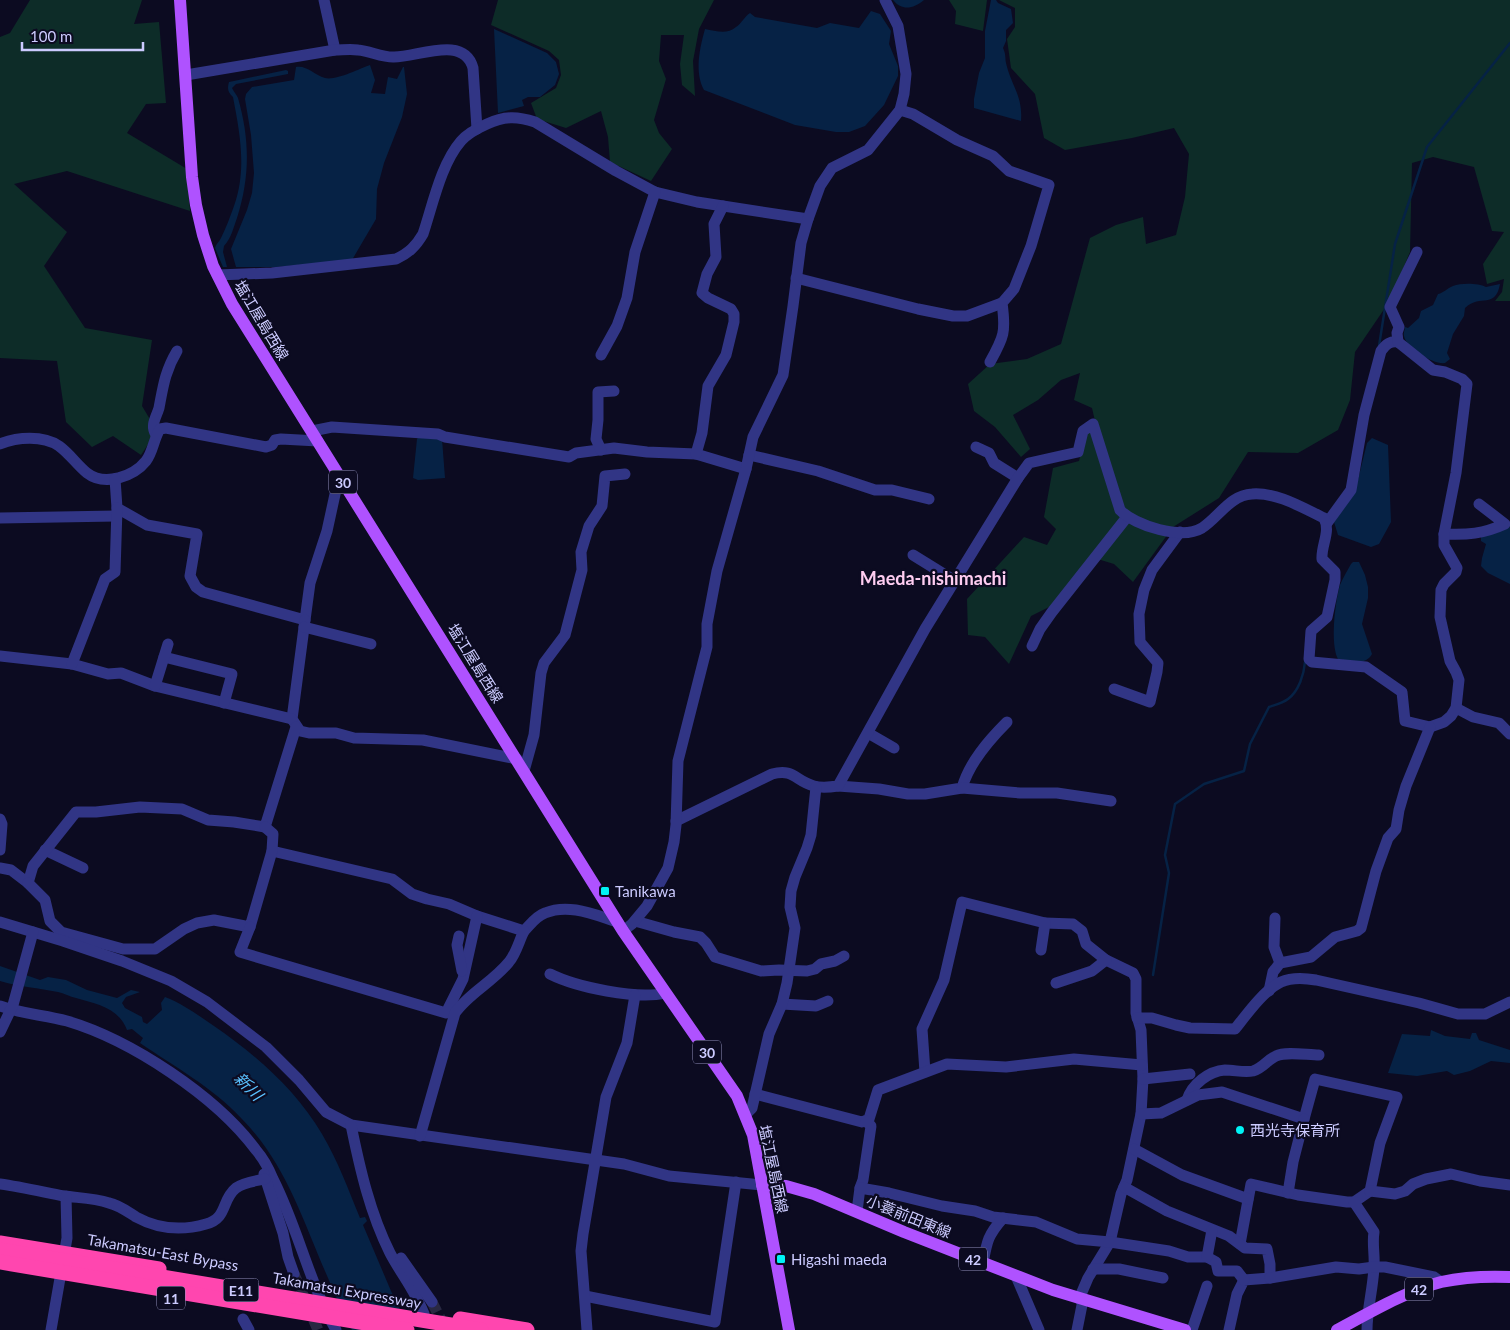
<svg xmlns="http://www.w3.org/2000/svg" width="1510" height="1330" font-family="Lato,'Noto Sans JP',sans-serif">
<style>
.green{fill:#0d2c28}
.water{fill:#062245}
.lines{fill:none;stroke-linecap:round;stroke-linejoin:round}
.stream{stroke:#062245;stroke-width:2.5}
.minor-tunnel{stroke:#292842;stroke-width:11;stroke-dasharray:11 5.5;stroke-linecap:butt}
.minor{stroke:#313585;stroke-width:11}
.major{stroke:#af52ff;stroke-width:12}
.highway{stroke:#ff46af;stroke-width:15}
.highway-bridge{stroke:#ff46af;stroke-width:15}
.poi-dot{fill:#00f3f6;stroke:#0c0b21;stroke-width:2}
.labels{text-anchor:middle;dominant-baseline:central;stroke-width:4.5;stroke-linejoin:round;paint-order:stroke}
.shield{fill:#0c0b21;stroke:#9291bc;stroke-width:1}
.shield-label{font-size:14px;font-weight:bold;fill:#cccbff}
.street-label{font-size:15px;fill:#cccbff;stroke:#0c0b21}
.poi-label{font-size:15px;fill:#cccbff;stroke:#0c0b21;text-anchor:start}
.water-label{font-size:16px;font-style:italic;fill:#59c1ff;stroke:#0c0b21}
.quarter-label{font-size:18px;font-weight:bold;fill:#ffcdf1;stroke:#0c0b21}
</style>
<rect width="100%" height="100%" fill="#0c0b21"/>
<g class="green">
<polygon points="30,0 142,0 134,24 159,22 166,103 146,104 127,133 187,169 190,211 67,171 14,184 67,232 44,266 85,328 152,340 142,406 157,431 141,455 113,436 92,447 66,422 57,361 0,358 0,37 10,33"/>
<polygon points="498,0 714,0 699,29 693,61 695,96 682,85 680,64 684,35 661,35 659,61 666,79 654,120 659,133 672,149 651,181 610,162 608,137 601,111 566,128 537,119 531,103 556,88 561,75 559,60 549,51 491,25"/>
<polygon points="949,0 987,0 983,31 955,24 956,11"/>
<polygon points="999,0 1510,0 1510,301 1495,301 1502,292 1504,279 1487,284 1483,264 1504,232 1492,231 1474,167 1433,157 1412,163 1410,252 1389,302 1355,352 1350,400 1338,430 1298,453 1248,452 1219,498 1173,527 1133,582 1114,564 1091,557 1053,605 1031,616 1009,664 985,637 968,635 967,599 1024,537 1047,545 1056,529 1044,517 1053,468 1079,461 1085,436 1095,421 1092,408 1074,400 1080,373 1061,380 1038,400 1013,415 1030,449 1021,457 995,427 974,411 968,384 990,364 1027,359 1061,344 1090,238 1116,225 1143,217 1146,244 1176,235 1185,197 1189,154 1174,128 1132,138 1065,150 1044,138 1035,94 1011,68 1007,39 1015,27 1015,8"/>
</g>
<g class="water">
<path d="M893,0H924C913,9 902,11 893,0Z"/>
<path d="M991,0H996L998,3L1011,9L1013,23L1006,30V41L1003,48C1006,54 1005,58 1006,63C1011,85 1023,96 1021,121L974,108V99L979,73L985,58V31Z"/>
<path d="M871,11L880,14L891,31L889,44L898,66V76L884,105L865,126L849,132H836L795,125L704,90C694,72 700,47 705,29C716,31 727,35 736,27C742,23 744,17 750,13L755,17L817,28L830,23L859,28Z"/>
<polygon points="494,29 547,53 556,62 559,74 555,85 540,97 528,97 522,100 524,106 498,113"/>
<path d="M370,65L375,80L371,93L385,94L388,77L397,79L403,67H404L407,94L402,117L384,163L377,189L376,219L352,260L276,267H236L231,249L247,210L252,193L254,173L251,135L245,99L246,94L252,87L294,80L296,67C307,65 314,75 325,78C335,81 359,69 370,65Z"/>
<path d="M286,70L288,71V74L236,84L232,88C234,92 236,94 238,98C250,140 250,177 237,218C234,226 231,239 224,246L223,252L227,267H223L215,248C216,244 219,242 221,238C226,228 230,217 234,206C247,169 240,134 233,97C228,92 227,89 229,82L234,81Z"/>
<path d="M1500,284C1495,310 1481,293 1465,308L1464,316L1453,334L1447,353L1450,359L1445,363C1434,365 1406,348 1404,336C1403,333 1405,330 1405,327L1408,328L1419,318L1421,311L1433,305L1438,294C1444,293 1447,288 1453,286C1461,283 1478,283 1486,287Z"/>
<polygon points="419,436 442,439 445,478 418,480 413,478 417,439"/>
<polygon points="1372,438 1388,445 1391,522 1379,544 1371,547 1338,535 1334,522 1355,492 1367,443"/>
<polygon points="1510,527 1510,584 1488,573 1481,566 1482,558 1486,544 1481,541 1481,536"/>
<path d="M1353,562H1359L1365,575L1368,587V598L1362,624L1372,654C1366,666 1349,661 1338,659C1330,644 1335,602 1340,585C1343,578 1347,571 1351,564Z"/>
<path d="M0,966L40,980L48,977L66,980L87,990L117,998L131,990L140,992L126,997L122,1003L125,1008L142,1017L143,1022L147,1024L162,1010L161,1003L165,997C183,1004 198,1015 214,1026C256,1055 296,1090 322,1134C338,1161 348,1189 360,1218L365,1217L367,1221L363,1225L391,1291L410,1330H352C344,1313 335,1296 328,1278C303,1221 286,1163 241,1118C212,1087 175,1067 140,1043L143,1038L132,1029L127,1030C119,1008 97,1004 76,998C70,997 64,993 58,992C39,988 19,987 0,981Z"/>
<polygon points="1431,1030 1445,1036 1470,1039 1472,1033 1476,1033 1479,1040 1510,1050 1510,1063 1491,1061 1470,1071 1454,1075 1447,1071 1417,1076 1388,1073 1402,1034 1430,1036"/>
</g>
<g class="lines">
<g class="stream">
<polyline points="1379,346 1395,244 1427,147 1510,43"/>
<path d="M1153,975L1169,873L1165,855L1175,804L1204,784L1244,771L1250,744L1269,707C1275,705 1283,703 1288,699C1299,691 1304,674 1305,662"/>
</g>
<g class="minor-tunnel">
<polyline points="294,1274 318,1330"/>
<polyline points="432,1302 445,1328"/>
</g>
<g class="minor">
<polyline points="324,0 335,50"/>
<path d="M186,75L335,50C342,50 351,49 358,50C370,51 381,57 393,57C416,58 464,34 473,68L477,129"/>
<path d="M900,110L913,114L957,140L993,156L1009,171L1049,185L1031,246L1014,289L1002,303C1006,332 1004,337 990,362"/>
<path d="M217,275L272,273L396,259C409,253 416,246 423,234C433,204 441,164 461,141C468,133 478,128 487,124C504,116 517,116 535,122L616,171L655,192L697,202L808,219"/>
<polyline points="796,278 918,309 953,316 967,316 1002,303"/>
<polyline points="601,355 617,326 627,298 635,252 655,192"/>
<polyline points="312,431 332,427 438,434 445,437 569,457 576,453 614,448 647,452 696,454 746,469"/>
<path d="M156,435C150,425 156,418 159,408C163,387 165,371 177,351"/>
<path d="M0,444C17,437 43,435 59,446C70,454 77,465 87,473C105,487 134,476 146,461C153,452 154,438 160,429L166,428L266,447L272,445L275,440L281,439L318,441"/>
<polyline points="976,447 989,453 994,463 1018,478"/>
<polyline points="601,450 596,439 598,420 598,392 614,391"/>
<polyline points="696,454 702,433 708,386 726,355 734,322 734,314 731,309 708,298 702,293 707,274 716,257 714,224 723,206"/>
<polyline points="749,455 818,471 875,490 892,490 929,499"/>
<polyline points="115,479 117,508 147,525 197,534 190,576 196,587 203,592 305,620 310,583 327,531 339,476"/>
<polyline points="0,518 116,516"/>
<path d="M1327,523L1351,490L1364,415L1381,351C1386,344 1390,341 1398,342"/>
<path d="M1444,534C1467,535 1483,534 1505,524L1479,504"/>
<polyline points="913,555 955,581"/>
<polyline points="305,620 292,719 300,731 309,733 336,733 354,738 423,740 517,759"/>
<polyline points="304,627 371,644"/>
<polyline points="1032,646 1040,629 1052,612 1127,517"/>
<polyline points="0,656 72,664 108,674 121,673 155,686 292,719"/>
<polyline points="164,657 232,674 224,703"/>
<polyline points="72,664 105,579 115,572 117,508"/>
<polyline points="155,686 168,644"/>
<polyline points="1114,689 1150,702 1157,672 1158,663 1140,642 1139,614 1144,590 1152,570 1180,532"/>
<polyline points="1456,708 1473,717 1499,723 1510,734"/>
<polyline points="868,733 894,748"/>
<polyline points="524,771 534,735 541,673 544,663 565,635 582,570 581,552 589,526 602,506 605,476 625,474"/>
<path d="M838,786L879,789L908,794H925L962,788C969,763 988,741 1007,722"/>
<polyline points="962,788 1020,793 1057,793 1111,801"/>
<polyline points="0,819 2,824 0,850"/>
<path d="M676,821L772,774C794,768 795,781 814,786C821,788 831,787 838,786L925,629L1018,478L1029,463L1078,452L1083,431L1093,424L1120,510C1135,526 1182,540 1202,528C1219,517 1230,495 1252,494C1277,492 1303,508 1324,518C1331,532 1321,545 1322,559L1335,572V580L1327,617L1311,631L1309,659L1312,662L1366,667L1402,692L1405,721L1430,727L1444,722L1451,716L1456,708L1459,680L1456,672L1450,661L1440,617L1441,590L1444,584L1456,572L1457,568L1444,545V534L1456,473L1467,384L1462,379L1445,372L1433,370L1398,342L1397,333L1399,327L1390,307L1417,252"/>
<polyline points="45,850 83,868"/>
<path d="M272,851L392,879L412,894L427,899L449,904L477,916L524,931C530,925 536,916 545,913C569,903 595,915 618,922"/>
<polyline points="0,868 11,870 28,883 33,866 76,812 96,812 140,807 182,809 208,820 234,822 265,827 296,727"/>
<polyline points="28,883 45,900 50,921 61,932 123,949 155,949 184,929 197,923 214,920 250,927 272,851 273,834 265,827"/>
<polyline points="1275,918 1274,947 1280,963"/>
<polyline points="635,921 674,932 700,937 706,943 715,957 761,971 779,970 807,971 815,969 821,964 835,961 844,956"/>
<polyline points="0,922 63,941 122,961 171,981 207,1002 266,1047 299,1080 326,1112 351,1125 624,1164 669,1176 762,1185"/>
<polyline points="1045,923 1073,924 1082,931 1086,944 1106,960 1133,973 1136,979 1136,1013 1141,1030 1143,1079 1141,1114 1127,1180 1121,1194 1110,1242 1088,1278 1079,1299"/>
<polyline points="250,927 240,952 446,1013 463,979 477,916"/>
<polyline points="623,931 632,924 647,906 668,868 674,842 676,825 678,761 707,647 707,624 717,571 746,469 753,437 783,375 793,306 801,243 808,219 820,186 832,168 868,150 900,110 904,94 906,74 898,26 885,0"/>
<polyline points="459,936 457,945 462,971"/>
<path d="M550,974C576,987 637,1000 665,993"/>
<polyline points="1056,983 1092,971 1106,960"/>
<polyline points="1269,991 1273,972 1280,963 1311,957 1335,937 1357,931 1361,928 1376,871 1388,838 1396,829 1399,810 1406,786 1430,727"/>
<polyline points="782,1004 816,1006 828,1001"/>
<path d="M0,1006C22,1014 45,1015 67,1021C131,1040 216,1096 256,1150C263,1158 269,1169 273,1179C298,1228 309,1283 336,1330"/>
<path d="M1137,1018H1152L1176,1025L1190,1028L1235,1029C1247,1014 1264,990 1281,982C1292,977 1305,978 1316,980L1419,1003L1458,1014H1485L1510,1002"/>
<polyline points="0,1032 13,1005 33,932"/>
<polyline points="925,1072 922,1029 944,980 962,902 1045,923 1041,950"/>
<polyline points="1143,1079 1190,1074"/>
<polyline points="755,1094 862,1122 869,1119 878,1090 947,1064 1006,1067 1074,1059 1142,1065"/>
<path d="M1187,1100C1192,1084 1209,1071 1225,1070C1235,1070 1244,1073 1253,1071C1263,1068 1267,1060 1276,1056C1286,1051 1307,1055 1319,1055"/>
<polyline points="1141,1114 1161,1113 1198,1095 1222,1092 1304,1119 1315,1079 1397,1097 1380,1143 1370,1191 1354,1202 1347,1202 1298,1195 1251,1184 1240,1244"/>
<polyline points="745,1115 752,1108 769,1034 782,1004 787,983 795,928 790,907 791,891 795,877 807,848 811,835 816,787"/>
<path d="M351,1125C360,1169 370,1213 390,1253C401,1274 416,1292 424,1314"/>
<path d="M420,1136L455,1013C469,993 493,982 509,962C516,954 519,941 524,931"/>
<polyline points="1134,1149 1182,1175 1248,1199"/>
<polyline points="264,1174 283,1233 288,1257 294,1274"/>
<path d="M0,1184C21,1187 43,1192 64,1196C79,1198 94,1198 109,1203C119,1205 128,1212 136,1217C158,1229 182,1231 206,1224C228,1218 221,1200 236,1188C244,1182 256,1181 265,1179"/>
<polyline points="1124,1187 1167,1211 1229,1236 1245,1248 1267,1249 1270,1264 1270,1278 1244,1280 1237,1294 1229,1330"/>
<polyline points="860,1188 863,1180 871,1126 866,1121"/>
<polyline points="1370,1191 1395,1194 1405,1191 1413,1184 1426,1179 1451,1174 1480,1181 1510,1185"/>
<polyline points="1288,1193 1293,1162 1304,1119"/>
<path d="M1354,1202L1374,1232C1372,1244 1375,1255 1374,1267C1373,1289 1367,1309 1367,1330"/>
<polyline points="857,1211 860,1188 889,1193 942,1206 975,1211 993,1217 1036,1222 1077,1239 1110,1242 1169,1251 1188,1257 1207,1257 1216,1262 1218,1271 1237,1271 1244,1280"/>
<polyline points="1207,1257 1212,1230"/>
<polyline points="401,1258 432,1302"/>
<path d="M983,1263C987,1241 988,1235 1003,1218"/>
<polyline points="1093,1269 1119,1269 1163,1278"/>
<polyline points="1016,1276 1039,1330"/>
<polyline points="1270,1278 1336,1267 1359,1269 1374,1267 1385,1267 1434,1277 1441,1282"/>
<polyline points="585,1296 715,1322 736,1182"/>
<polyline points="243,1319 249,1330"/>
<polyline points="51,1330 67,1238 66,1196"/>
<polyline points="587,1330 581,1251 583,1234 606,1097 627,1043 635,995"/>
<polyline points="1077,1330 1083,1300"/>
<polyline points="1192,1330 1207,1286"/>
</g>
<g class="major">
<polyline points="180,0 192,177 196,205 203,235 213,266 232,304 623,931 737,1096 753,1135 789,1330"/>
<polyline points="762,1185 786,1186 814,1194 904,1232 1053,1290 1185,1330"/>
<path d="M1337,1330C1369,1313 1406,1291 1441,1282C1464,1277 1487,1276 1510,1277"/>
</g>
<g class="highway">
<polyline points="0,1243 159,1269"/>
<polyline points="460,1319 527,1330"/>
</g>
<g class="highway-bridge">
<polyline points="0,1250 481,1330"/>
<polyline points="0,1262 407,1330"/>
</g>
</g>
<g class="poi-dot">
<rect x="600" y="886" width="10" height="10" rx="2.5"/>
<circle cx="1240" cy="1130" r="5"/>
<rect x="776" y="1254" width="10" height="10" rx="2.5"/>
</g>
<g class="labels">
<g class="shield">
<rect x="329" y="470.5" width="28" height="23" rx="4"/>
<rect x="693" y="1040.5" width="28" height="23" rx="4"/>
<rect x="959" y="1247.5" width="28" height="23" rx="4"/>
<rect x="1405" y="1277.5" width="28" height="23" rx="4"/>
<rect x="223.5" y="1278.5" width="35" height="23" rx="4"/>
<rect x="157" y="1286.5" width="28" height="23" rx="4"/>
</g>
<g class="shield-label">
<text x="343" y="482">30</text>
<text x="707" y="1052">30</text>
<text x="973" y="1259">42</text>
<text x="1419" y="1289">42</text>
<text x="241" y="1290">E11</text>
<text x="171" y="1298">11</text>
</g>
<g class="street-label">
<text transform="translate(262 320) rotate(59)">塩江屋島西線</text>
<text transform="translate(476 663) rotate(58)">塩江屋島西線</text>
<text transform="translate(774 1169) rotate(78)">塩江屋島西線</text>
<text transform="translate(909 1216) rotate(22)">小蓑前田東線</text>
<text transform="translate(163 1252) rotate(10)">Takamatsu-East Bypass</text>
<text transform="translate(347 1290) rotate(10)">Takamatsu Expressway</text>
</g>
<g class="poi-label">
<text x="615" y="891">Tanikawa</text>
<text x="1250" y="1130">西光寺保育所</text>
<text x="791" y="1259">Higashi maeda</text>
</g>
<g class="water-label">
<text transform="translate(249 1086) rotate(45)">新川</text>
</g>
<g class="quarter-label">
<text x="933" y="578">Maeda-nishimachi</text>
</g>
</g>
<path d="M22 42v8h121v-8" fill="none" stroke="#cccbff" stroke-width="2.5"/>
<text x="30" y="42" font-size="15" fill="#cccbff" stroke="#0c0b21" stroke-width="4" paint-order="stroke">100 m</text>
</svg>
